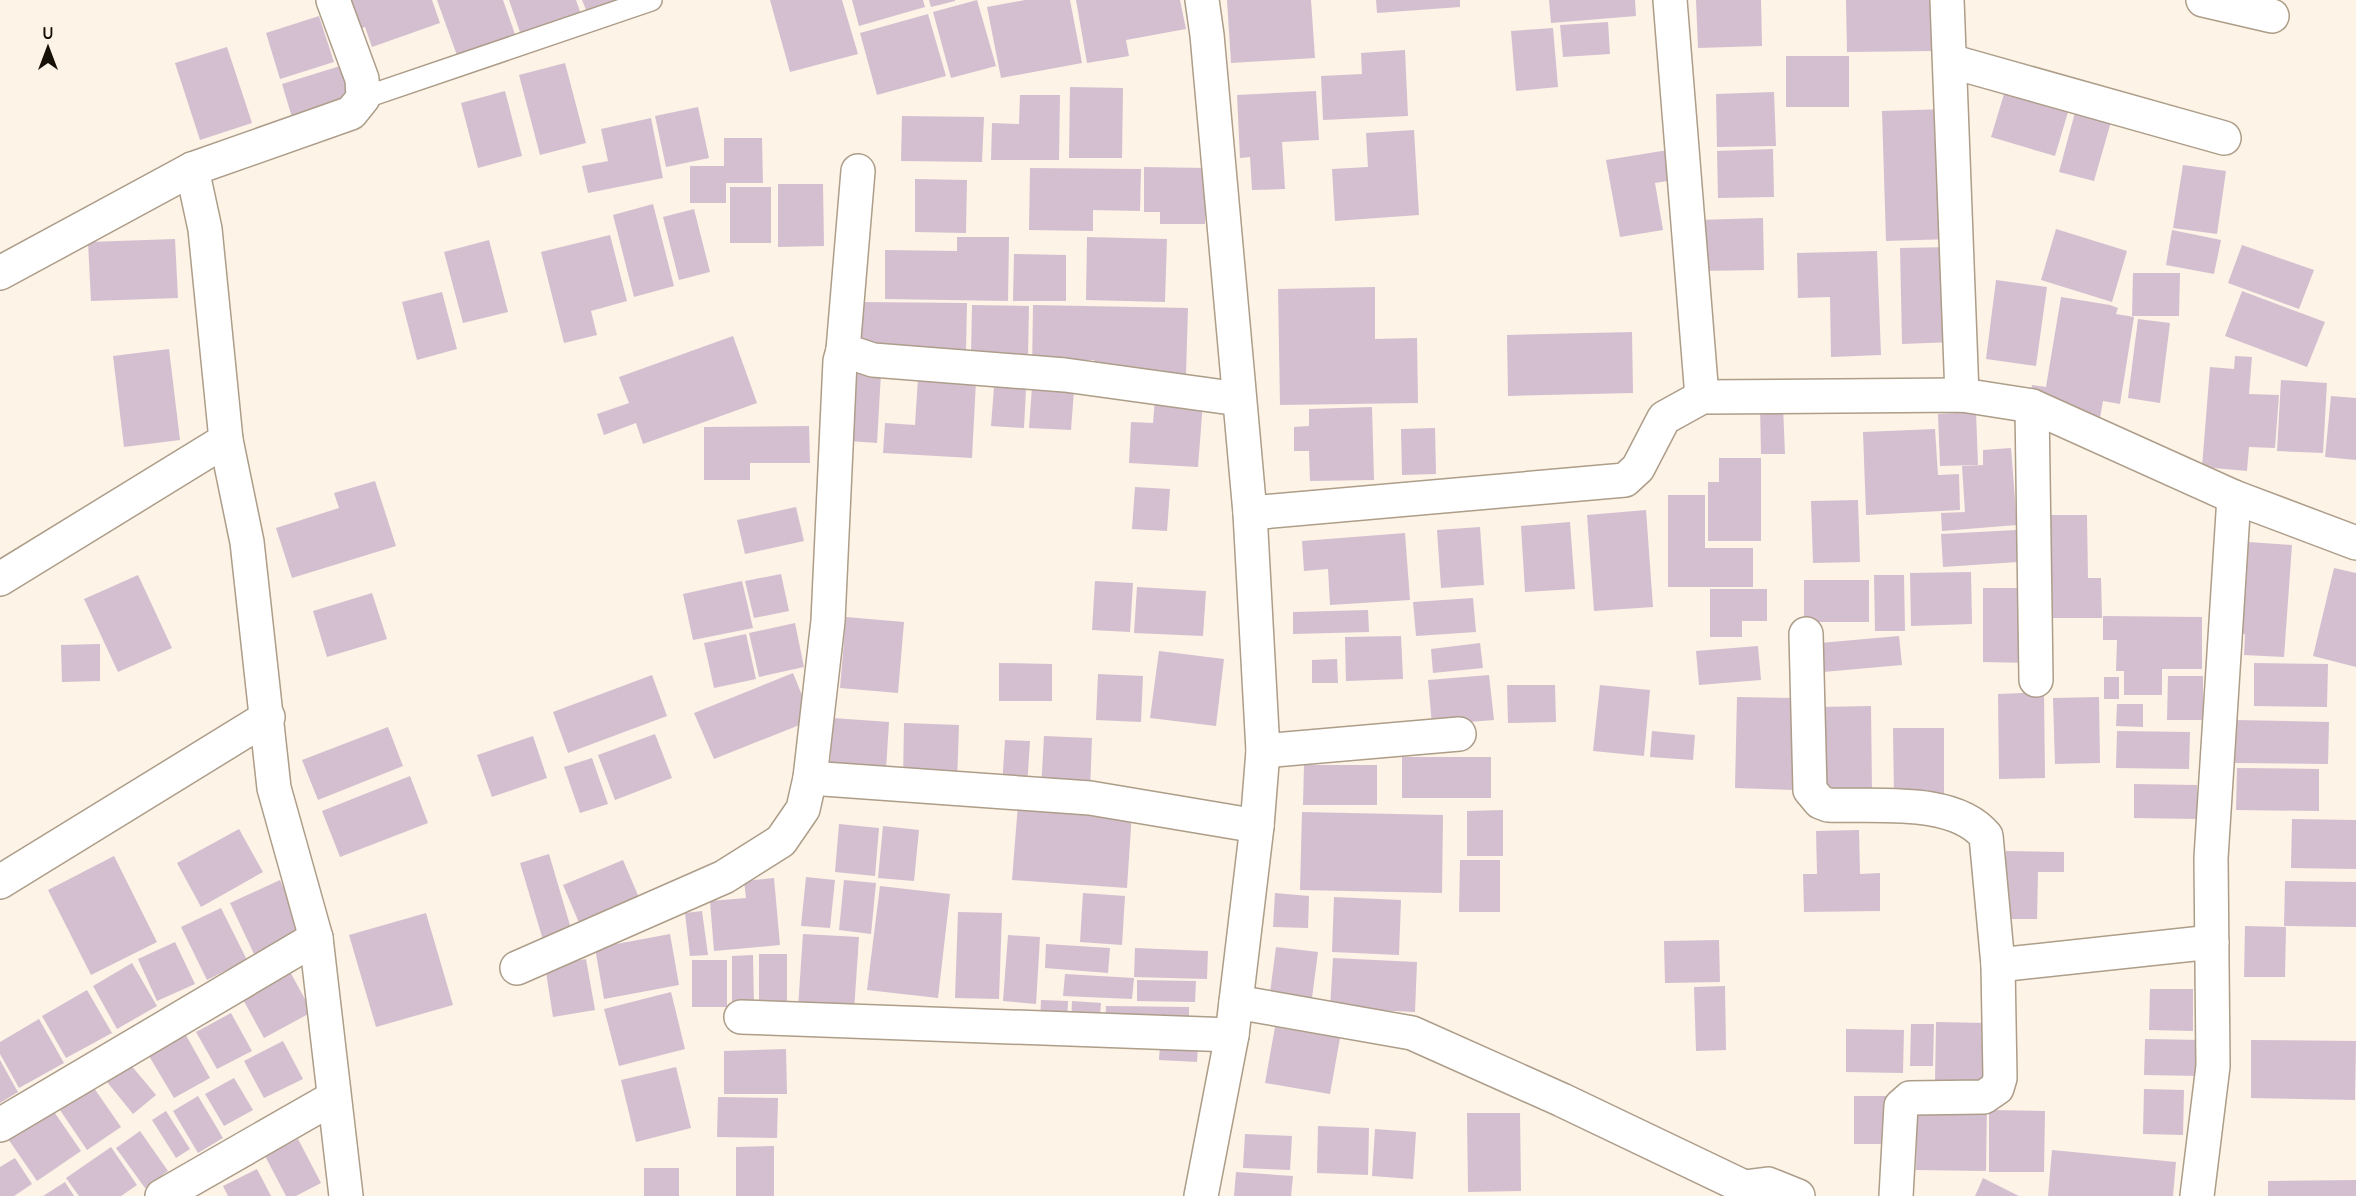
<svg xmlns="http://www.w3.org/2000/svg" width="2356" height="1196" font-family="Quicksand,sans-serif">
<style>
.building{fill:#d4bfd1}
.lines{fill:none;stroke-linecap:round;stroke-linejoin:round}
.lane-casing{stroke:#ad9d89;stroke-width:24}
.street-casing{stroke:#ad9d89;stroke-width:36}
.secondary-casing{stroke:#ad9d89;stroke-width:36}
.lane{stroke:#fff;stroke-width:21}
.street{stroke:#fff;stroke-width:33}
.secondary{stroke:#fff;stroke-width:33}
</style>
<rect width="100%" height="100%" fill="#fdf3e6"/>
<g class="building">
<polygon points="343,0 432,0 440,23 372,47 365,27 354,31"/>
<polygon points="437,0 503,0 517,40 459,61"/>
<polygon points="509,0 576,0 583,20 523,41"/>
<polygon points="582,0 637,0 589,17"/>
<polygon points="770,0 842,0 858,54 790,72"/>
<polygon points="852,0 923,0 925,7 859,26"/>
<polygon points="929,0 955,0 955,1 931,7"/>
<polygon points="977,0 996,66 951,78 933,12"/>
<polygon points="1025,0 1070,0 1082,63 1001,78 987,7"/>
<polygon points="1076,0 1180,0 1186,29 1126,40 1129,56 1087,63"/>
<polygon points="1227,0 1311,0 1315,58 1231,63"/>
<polygon points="1376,0 1460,0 1460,7 1377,13"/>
<polygon points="1549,0 1635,0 1636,16 1551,23"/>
<polygon points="1696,0 1761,0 1762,46 1698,48"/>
<polygon points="1846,0 1935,0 1935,51 1847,52"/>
<polygon points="928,14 946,76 877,95 860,33"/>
<polygon points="319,16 334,62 280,79 266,33"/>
<polygon points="1608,22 1610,54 1563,57 1560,25"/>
<polygon points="1553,28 1558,87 1516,91 1511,31"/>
<polygon points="227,47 252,123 200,140 175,63"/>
<polygon points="1405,50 1408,116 1323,120 1321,76 1362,74 1361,53"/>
<rect x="1786" y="56" width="63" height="51"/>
<polygon points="565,63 586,143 540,155 519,75"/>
<polygon points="340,66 351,100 294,124 282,84"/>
<polygon points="1070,87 1123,88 1122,158 1069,158"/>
<polygon points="505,91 522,156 478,168 461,103"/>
<polygon points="1316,91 1319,140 1282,142 1285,189 1252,190 1250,157 1240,158 1237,95"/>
<polygon points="1774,92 1776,146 1717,147 1716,94"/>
<polygon points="2004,94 2068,112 2055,156 1991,137"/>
<polygon points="1020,95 1060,95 1059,160 991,160 992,123 1019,124"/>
<polygon points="2077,105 2113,115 2094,181 2059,172"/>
<polygon points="698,107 709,158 666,167 655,116"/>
<polygon points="1948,109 1951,239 1886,241 1882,111"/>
<polygon points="902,116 984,117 982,162 901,161"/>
<polygon points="651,118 663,178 588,193 582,166 608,161 601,129"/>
<polygon points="1414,130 1419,215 1335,221 1332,169 1368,167 1366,133"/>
<polygon points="724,138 762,138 763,183 726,183 726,203 690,203 690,166 724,166"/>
<polygon points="1773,149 1774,197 1718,198 1717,151"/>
<polygon points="1668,150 1674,180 1655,183 1663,230 1620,237 1606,160"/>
<polygon points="2183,165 2226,171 2217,234 2173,228"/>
<polygon points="1144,167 1206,168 1205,224 1160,224 1160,212 1144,212"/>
<polygon points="1030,168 1141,169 1140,211 1093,210 1093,231 1029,230"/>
<polygon points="915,179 967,180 966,233 915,232"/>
<polygon points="778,184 823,184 824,246 778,247"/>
<rect x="730" y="187" width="41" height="56"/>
<polygon points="653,204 674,286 634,297 613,215"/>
<polygon points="694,209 710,272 679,280 663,217"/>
<polygon points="1763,218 1764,270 1700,271 1698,220"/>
<polygon points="2056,229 2127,251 2112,302 2041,280"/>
<polygon points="2172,230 2221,240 2214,274 2166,265"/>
<polygon points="610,235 627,301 591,311 597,335 564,343 541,252"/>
<polygon points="957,237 1009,237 1008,301 885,299 885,250 957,251"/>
<polygon points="1087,237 1167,239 1165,302 1086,300"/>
<polygon points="175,239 178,298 91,301 88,242"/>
<polygon points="489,240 508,312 463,323 444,252"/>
<polygon points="2242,245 2314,270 2299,309 2228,283"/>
<polygon points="1953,247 1954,342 1902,344 1900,248"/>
<polygon points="1877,251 1881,355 1831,357 1830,297 1798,298 1797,253"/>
<polygon points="1014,254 1066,255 1066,301 1013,301"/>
<polygon points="2133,273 2180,273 2179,316 2132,316"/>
<polygon points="1996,280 2047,287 2036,366 1986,359"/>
<polygon points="1375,287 1375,339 1417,338 1418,403 1280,405 1278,289"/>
<polygon points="2242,291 2325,322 2307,367 2225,336"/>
<polygon points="442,292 457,349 417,360 402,302"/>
<polygon points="2061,297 2110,305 2118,308 2116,314 2134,317 2120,404 2103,401 2100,418 2053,410 2030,398 2032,385 2046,387"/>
<polygon points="859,302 967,303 966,352 858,350"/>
<polygon points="972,305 1029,306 1028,355 971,354"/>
<polygon points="1033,305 1188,308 1186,375 1094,374 1094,360 1071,360 1032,371"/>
<polygon points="2138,319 2170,323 2160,403 2128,398"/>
<polygon points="1632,332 1633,393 1508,396 1507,335"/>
<polygon points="733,336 757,403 643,444 636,423 604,435 597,414 629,403 619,377"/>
<polygon points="169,349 180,440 124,447 113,356"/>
<polygon points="2235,356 2252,357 2249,394 2279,395 2275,448 2249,447 2247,471 2202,467 2210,367 2234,369"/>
<polygon points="853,371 881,373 877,443 848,441"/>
<polygon points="918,378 976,381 972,458 883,453 885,423 915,425"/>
<polygon points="2281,380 2327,383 2323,453 2277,451"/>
<polygon points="994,387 1026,389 1024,428 991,426"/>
<polygon points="1032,387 1074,390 1071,430 1029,428"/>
<polygon points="2331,396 2356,398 2356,460 2325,457"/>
<polygon points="1155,399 1203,402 1198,467 1129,463 1131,422 1153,423"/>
<polygon points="1760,406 1783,406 1785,454 1761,454"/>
<polygon points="1372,407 1374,480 1310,481 1309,451 1294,451 1294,427 1309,426 1309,409"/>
<polygon points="1976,412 1978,465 1940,466 1938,414"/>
<polygon points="809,426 810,463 750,463 750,480 704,480 704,427"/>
<polygon points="1435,428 1436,474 1402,475 1401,429"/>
<polygon points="1935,429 1938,475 1959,474 1960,510 1866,515 1863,432"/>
<polygon points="2011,448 2017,525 1942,531 1941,513 1965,512 1962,466 1983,465 1983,450"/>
<polygon points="1719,458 1761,458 1761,541 1708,541 1708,482 1719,482"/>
<polygon points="375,481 396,546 292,578 276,528 339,508 334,493"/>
<polygon points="1135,487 1170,489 1167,531 1132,529"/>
<polygon points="1668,495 1705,495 1705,548 1753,548 1753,587 1668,587"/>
<polygon points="1858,500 1860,562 1813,563 1811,501"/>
<polygon points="796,507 804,541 745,554 737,520"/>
<polygon points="1646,510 1653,607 1594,611 1587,515"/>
<polygon points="2037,515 2087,515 2088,578 2101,578 2102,618 2038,618"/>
<polygon points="1570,522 1575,589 1525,592 1521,526"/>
<polygon points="1480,527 1484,585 1441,588 1437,530"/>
<polygon points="2016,530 2018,562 1943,567 1941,534"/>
<polygon points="1405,533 1410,600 1330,605 1328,569 1304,571 1302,541"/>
<polygon points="2233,541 2292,545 2284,657 2244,655 2245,634 2228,633"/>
<polygon points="2334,568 2356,573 2356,667 2313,656"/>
<polygon points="1971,572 1972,624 1911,626 1910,573"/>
<polygon points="781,574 789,611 754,618 745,581"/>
<polygon points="138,575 172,648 118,672 84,599"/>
<polygon points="1874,575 1904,575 1905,631 1875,631"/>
<rect x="1804" y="580" width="65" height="42"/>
<polygon points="742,581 753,628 693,640 683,594"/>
<polygon points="1095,581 1133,583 1130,632 1092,630"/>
<polygon points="1137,587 1206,591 1203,636 1134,633"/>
<polygon points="1983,588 2029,588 2029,663 1983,662"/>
<polygon points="1710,589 1767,589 1767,621 1742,621 1742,637 1710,637"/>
<polygon points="372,593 387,639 327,657 313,611"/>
<polygon points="1473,598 1476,632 1416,636 1413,602"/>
<polygon points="1368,610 1369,632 1293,634 1293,612"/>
<polygon points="2103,616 2202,617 2202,669 2162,669 2162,695 2124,695 2124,671 2116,671 2117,640 2103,640"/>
<polygon points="846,617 904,622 898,693 840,688"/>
<polygon points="795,623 804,667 759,677 749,633"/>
<polygon points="746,634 756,679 714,688 704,643"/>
<polygon points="1401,636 1403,679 1346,681 1345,637"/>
<polygon points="1899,636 1902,665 1823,672 1820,643"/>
<polygon points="1480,643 1483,668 1433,673 1431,649"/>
<polygon points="100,644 100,681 62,682 61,645"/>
<polygon points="1758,646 1761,680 1699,685 1696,651"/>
<polygon points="1159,651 1224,659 1216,726 1150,718"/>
<polygon points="1337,659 1338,683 1312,683 1312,660"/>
<polygon points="999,663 1052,664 1052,701 999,701"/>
<polygon points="2254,663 2328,664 2327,707 2254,706"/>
<polygon points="793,673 812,720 714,759 694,713"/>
<polygon points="1098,674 1143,676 1141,722 1096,720"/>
<polygon points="652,675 667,716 568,753 553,712"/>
<polygon points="1489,675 1494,720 1432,725 1428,680"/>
<polygon points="2168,676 2203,676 2203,720 2167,720"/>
<rect x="2104" y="677" width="15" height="22"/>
<polygon points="1507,685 1555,685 1556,722 1508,723"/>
<polygon points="1600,685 1650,690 1644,756 1593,751"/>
<polygon points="2044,692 2045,778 1999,779 1998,694"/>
<polygon points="1737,697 1796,698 1795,790 1735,788"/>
<polygon points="2099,697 2100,763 2055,764 2053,698"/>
<polygon points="2117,704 2143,704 2143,727 2116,726"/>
<polygon points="1871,706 1872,790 1820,791 1819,707"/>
<polygon points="833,718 889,722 886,770 830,766"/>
<polygon points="2236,720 2329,722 2328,764 2235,763"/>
<polygon points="904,723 959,725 957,782 903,781"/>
<polygon points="388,727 403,766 318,800 302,760"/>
<polygon points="1893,728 1944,728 1944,797 1894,797"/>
<polygon points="1652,731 1695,735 1693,760 1650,757"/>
<polygon points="2117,731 2190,732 2189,769 2116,768"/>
<polygon points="655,734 672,778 615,800 598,755"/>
<polygon points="533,736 547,778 492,797 477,755"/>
<polygon points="1044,736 1092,738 1090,792 1041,790"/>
<polygon points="1005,740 1030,741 1027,787 1002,786"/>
<rect x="1402" y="757" width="89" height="41"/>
<polygon points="592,758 608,804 580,813 564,767"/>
<polygon points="1304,765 1377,765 1377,805 1303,805"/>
<polygon points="2237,768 2319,769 2319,811 2236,810"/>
<polygon points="410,776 428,823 340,857 322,811"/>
<polygon points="2134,784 2197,785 2197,819 2134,818"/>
<polygon points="1018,804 1132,812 1127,888 1012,880"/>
<polygon points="1503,810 1503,856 1467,856 1467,811"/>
<polygon points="1302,812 1443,815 1442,893 1300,890"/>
<polygon points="2292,819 2356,820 2356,869 2291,868"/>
<polygon points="839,824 879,828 875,876 835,872"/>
<polygon points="883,826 919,830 914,881 878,878"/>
<polygon points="239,829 263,872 201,907 177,863"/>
<polygon points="1859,830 1860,874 1880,873 1880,911 1804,912 1803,874 1817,874 1816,831"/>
<polygon points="2006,851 2064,852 2064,872 2038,872 2037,919 2005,919"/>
<polygon points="549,854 572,932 543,940 520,863"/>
<polygon points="114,856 157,942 91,975 48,890"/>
<polygon points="623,860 640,900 580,925 563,885"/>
<polygon points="1460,860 1500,860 1500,912 1459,912"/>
<polygon points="806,877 835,880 830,928 801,926"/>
<polygon points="774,878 780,945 714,951 710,901 746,898 744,881"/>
<polygon points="280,880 303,931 254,954 230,903"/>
<polygon points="844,880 876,883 871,934 839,930"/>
<polygon points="2285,881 2356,882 2356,927 2284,926"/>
<polygon points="880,886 950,894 938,998 867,990"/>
<polygon points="1083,893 1125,896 1122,945 1080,942"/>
<polygon points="1275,893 1309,896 1308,928 1273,927"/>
<polygon points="1334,897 1401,900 1399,955 1332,952"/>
<polygon points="221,908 247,960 207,980 181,927"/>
<polygon points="702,911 708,955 690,956 685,913"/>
<polygon points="958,912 1002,913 999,999 955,998"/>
<polygon points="426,913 453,1005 376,1027 349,935"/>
<polygon points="2245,926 2286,927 2285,977 2244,977"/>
<polygon points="670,934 679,985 604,999 595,948"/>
<polygon points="803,934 859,937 854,1011 798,1008"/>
<polygon points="1008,935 1040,937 1036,1004 1003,1001"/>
<polygon points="1719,940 1720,982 1665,983 1664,941"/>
<polygon points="175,942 195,984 157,1001 138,959"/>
<polygon points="1046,944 1110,948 1108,973 1045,968"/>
<polygon points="1276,947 1318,952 1312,998 1270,993"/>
<polygon points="1135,948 1208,951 1207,979 1134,977"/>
<rect x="759" y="954" width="28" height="57"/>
<polygon points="753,955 754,1008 732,1009 732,956"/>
<polygon points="1333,958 1417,962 1415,1012 1330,1008"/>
<polygon points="586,959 595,1010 553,1017 545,966"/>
<rect x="692" y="960" width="35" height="47"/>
<polygon points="132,963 157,1006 117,1029 93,986"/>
<polygon points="288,968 312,1012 264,1038 240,994"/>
<polygon points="1065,974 1134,978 1132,999 1063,996"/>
<polygon points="1137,980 1196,981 1195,1002 1137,1001"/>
<polygon points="1725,986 1726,1050 1696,1051 1694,987"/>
<polygon points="2150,989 2193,989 2193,1031 2149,1030"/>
<polygon points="87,990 112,1033 66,1058 42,1016"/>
<polygon points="671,992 685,1049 619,1066 604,1009"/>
<polygon points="1041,1000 1068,1001 1067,1026 1040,1025"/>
<polygon points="1072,1001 1101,1003 1099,1027 1071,1026"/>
<polygon points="1106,1006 1189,1007 1189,1028 1105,1027"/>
<polygon points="231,1013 252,1051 217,1069 196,1032"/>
<polygon points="39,1019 64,1063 19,1088 0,1054 0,1042"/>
<polygon points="1936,1022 1987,1023 1986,1082 1935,1082"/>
<polygon points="1911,1024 1934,1024 1933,1066 1910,1066"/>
<polygon points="1275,1027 1340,1038 1330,1094 1265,1083"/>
<polygon points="1846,1029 1904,1030 1903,1073 1846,1072"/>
<polygon points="183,1030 210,1078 174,1098 146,1051"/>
<polygon points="2145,1039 2202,1040 2202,1076 2144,1075"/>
<polygon points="2251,1040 2356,1041 2355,1100 2251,1098"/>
<polygon points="283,1041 303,1079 264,1098 244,1061"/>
<polygon points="1160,1045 1198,1046 1197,1062 1159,1060"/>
<polygon points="786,1049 787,1094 724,1094 724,1051"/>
<polygon points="0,1060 18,1092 0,1103"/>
<polygon points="130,1064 156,1095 133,1114 107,1082"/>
<polygon points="676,1067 691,1128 636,1142 621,1080"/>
<polygon points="234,1078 253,1110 224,1126 205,1094"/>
<polygon points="94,1088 121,1127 87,1150 60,1110"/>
<polygon points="2144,1089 2184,1090 2183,1135 2143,1134"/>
<polygon points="198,1096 223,1138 198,1153 173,1111"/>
<rect x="1854" y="1096" width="39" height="48"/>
<polygon points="718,1097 778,1098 777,1138 717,1137"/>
<polygon points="48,1103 81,1151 37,1181 4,1133"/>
<polygon points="1917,1103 1987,1104 1986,1171 1916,1170"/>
<polygon points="1989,1110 2045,1111 2044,1172 1989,1172"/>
<polygon points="166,1111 190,1149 176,1158 152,1120"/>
<polygon points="1467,1113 1520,1113 1521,1191 1468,1192"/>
<polygon points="1318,1126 1369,1128 1368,1175 1317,1173"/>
<polygon points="1375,1129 1416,1132 1413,1179 1372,1176"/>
<polygon points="140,1131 168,1171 145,1188 116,1148"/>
<polygon points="1245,1134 1292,1136 1290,1170 1243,1168"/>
<polygon points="298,1139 321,1183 296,1196 286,1196 265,1156"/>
<polygon points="774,1146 774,1196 736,1196 736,1147"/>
<polygon points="111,1147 137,1185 121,1196 79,1196 66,1178"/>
<polygon points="2052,1150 2176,1162 2173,1196 2048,1196"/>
<polygon points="15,1158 32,1184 14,1196 0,1196 0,1167"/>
<rect x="644" y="1168" width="35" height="28"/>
<polygon points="257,1169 271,1196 228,1196 223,1186"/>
<polygon points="1236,1172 1293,1176 1291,1196 1234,1196"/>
<polygon points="1983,1178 2019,1196 1975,1196"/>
<polygon points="2356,1180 2356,1196 2268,1196 2268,1181"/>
<polygon points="65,1182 74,1196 43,1196"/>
</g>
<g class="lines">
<defs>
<polyline id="lane" points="363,98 651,0"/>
<g id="street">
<polyline points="1670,0 1702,397"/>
<polyline points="1947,0 1962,395"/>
<polyline points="2203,0 2272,16"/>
<polyline points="1950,61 2224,138"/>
<polyline points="192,169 205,229 226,440 247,542 274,788 316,938 346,1196"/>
<polyline points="858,171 843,350 873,360 1065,375 1239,399"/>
<polyline points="0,273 192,169 351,113 363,98 362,79 333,0"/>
<polyline points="2032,406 2036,680"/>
<polyline points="1250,513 1625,480 1638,468 1664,418 1702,397 1962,395 2032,406 2234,497 2356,543"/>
<polyline points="0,579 226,440"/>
<path d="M1806,634L1810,790L1820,802L1828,805C1876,807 1954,797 1986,836L1998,965L2000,1078L1997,1088L1984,1097L1910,1098L1901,1106L1896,1196"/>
<polyline points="1263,751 1459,734"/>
<polyline points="810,778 1090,798 1257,826"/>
<polyline points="0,882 268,717"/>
<polyline points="1998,965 2212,942"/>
<polyline points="517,968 724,877 781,841 803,809 810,778 828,621 840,361 843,350"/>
<polyline points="1236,1002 1412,1033 1562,1100 1744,1187 1768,1184 1798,1196"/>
<polyline points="741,1017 1232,1035"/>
<polyline points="0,1125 316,938"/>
<polyline points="162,1196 333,1098"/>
<polyline points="2197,1196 2213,1066 2211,858 2234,497"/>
</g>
<polyline id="secondary" points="1201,1196 1232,1035 1257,826 1263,751 1250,513 1207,35 1202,0"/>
</defs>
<use href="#lane" class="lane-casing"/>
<use href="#street" class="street-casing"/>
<use href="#secondary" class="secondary-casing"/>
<use href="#lane" class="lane"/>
<use href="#street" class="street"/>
<use href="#secondary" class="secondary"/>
</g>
<g transform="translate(48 48)" stroke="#fdf3e6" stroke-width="4.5" paint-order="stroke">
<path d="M0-4.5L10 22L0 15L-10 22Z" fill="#161009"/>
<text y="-9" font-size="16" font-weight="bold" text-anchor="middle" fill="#161009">U</text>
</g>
</svg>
